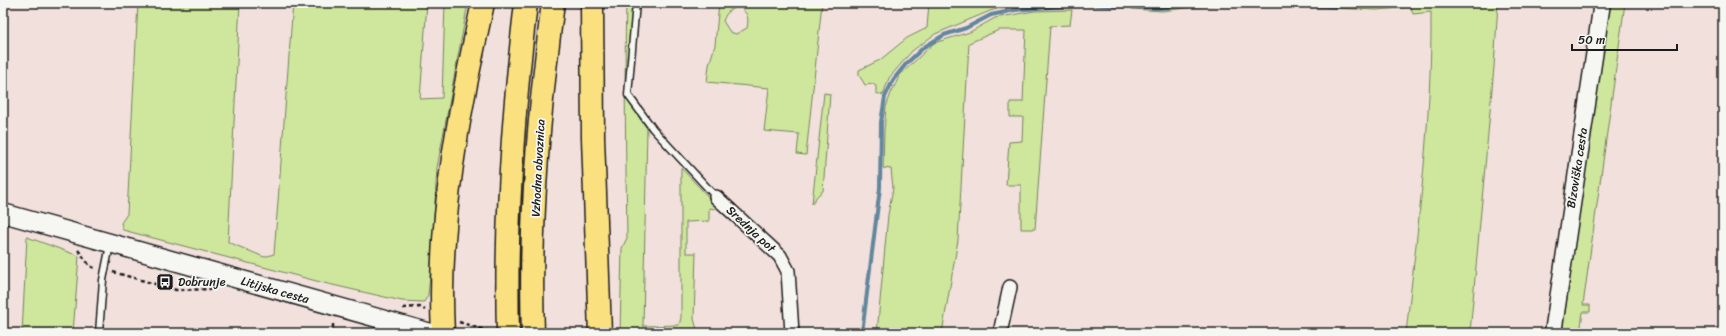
<svg xmlns="http://www.w3.org/2000/svg" width="1726" height="336" font-family="Sriracha,sans-serif">
<style>
.green{fill:#cee79d;stroke:#75825c;fill-rule:evenodd}
.lines{fill:none;stroke-linecap:round;stroke-linejoin:round}
.stream{stroke:#62869c;stroke-width:4}
.service-casing{stroke:#1c1c1c;stroke-width:9}
.minor-casing{stroke:#1c1c1c;stroke-width:16}
.tertiary-casing{stroke:#1c1c1c;stroke-width:19}
.secondary-casing{stroke:#1c1c1c;stroke-width:21}
.motorway-casing{stroke:#1c1c1c;stroke-width:25}
.path{stroke:#1c1c1c;stroke-width:2.5;stroke-dasharray:4 3;stroke-linecap:butt}
.service{stroke:#f6f6f2;stroke-width:6}
.minor{stroke:#f6f6f2;stroke-width:13}
.tertiary{stroke:#f6f6f2;stroke-width:16}
.secondary{stroke:#f6f6f2;stroke-width:18}
.motorway{stroke:#fbe080;stroke-width:22}
.labels{text-anchor:middle;dominant-baseline:central;stroke-width:3.5;stroke-linejoin:round;paint-order:stroke}
.street-label{font-size:12px;fill:#1c1c1c;stroke:#f6f6f2}
.poi-label{font-size:12px;fill:#1c1c1c;stroke:#f6f6f2;text-anchor:start}
</style>
<rect width="100%" height="100%" fill="#f2e0dc"/>
<filter id="ink" filterUnits="userSpaceOnUse"><feTurbulence type="fractalNoise" baseFrequency=".025" numOctaves="2"/><feDisplacementMap in="SourceGraphic" scale="8" xChannelSelector="R" yChannelSelector="G"/><feConvolveMatrix kernelMatrix="1 2 1 2 8 2 1 2 1" color-interpolation-filters="sRGB"/></filter>
<g filter="url(#ink)">
<g class="green">
<polygon points="138,3 240,3 228,242 264,257 274,254 293,3 427,3 420,99 442,98 445,3 468,3 437,168 431,267 428,295 424,302 402,301 324,283 123,230 121,223 127,214"/>
<path d="M626,3H633L632,98L640,119L647,128L643,326L679,325L681,318V168L717,206L715,209L709,208V221L686,222V253H696L694,319L698,333H620L622,248L627,238C626,160 624,81 626,3Z"/>
<path d="M719,3H822L806,155L797,154L799,134L764,131L769,88L707,82L709,65L715,45ZM741,8C748,14 749,19 747,28L736,34L730,32L723,21C727,11 730,8 741,8Z"/>
<polygon points="929,3 1032,3 1007,6 990,11 935,34 912,51 889,78 883,95 876,93 876,86 873,84 865,85 859,75 859,70 880,60 907,38 927,28"/>
<path d="M1133,3H1498L1494,67L1470,333H1406C1418,226 1432,119 1431,12L1413,14L1411,7L1377,10L1226,3L1162,11L1132,9Z"/>
<polygon points="1608,3 1625,3 1583,305 1590,305 1590,312 1583,312 1580,333 1562,333"/>
<polygon points="1072,10 1070,25 1050,26 1035,229 1021,229 1021,185 1006,185 1009,142 1022,141 1023,117 1010,117 1010,102 1023,102 1026,30 999,30 969,43 958,240 942,333 877,333 888,215 893,188 891,169 883,168 884,131 886,107 891,93 900,75 934,43 970,32 995,18 1034,11"/>
<polygon points="824,93 830,94 823,191 817,196 812,204"/>
<polygon points="27,237 79,256 73,333 22,333"/>
</g>
<g class="lines">
<g class="stream">
<polyline points="1288,3 1330,6 1364,3"/>
<polyline points="862,333 880,188 881,122 885,97 893,80 906,64 924,47 944,35 966,28 991,15 1015,10 1085,4 1159,8 1203,3"/>
</g>
<defs>
<g id="service">
<polyline points="636,3 628,95 653,129 716,197"/>
<polyline points="99,333 103,280 110,245"/>
</g>
<g id="minor">
<polyline points="716,197 780,256 788,271 792,333"/>
<polyline points="1000,333 1010,287"/>
</g>
<polyline id="tertiary" points="1553,333 1602,3"/>
<polyline id="secondary" points="3,213 431,333"/>
<g id="motorway">
<polyline points="592,3 593,138 600,333"/>
<path d="M443,333C437,222 459,111 483,3"/>
<path d="M508,333C505,223 513,113 526,3"/>
<path d="M533,333C529,223 539,112 553,3"/>
</g>
</defs>
<use href="#service" class="service-casing"/>
<use href="#minor" class="minor-casing"/>
<use href="#tertiary" class="tertiary-casing"/>
<use href="#secondary" class="secondary-casing"/>
<use href="#motorway" class="motorway-casing"/>
<g class="path">
<polyline points="78,250 90,266 96,269"/>
<polyline points="113,272 176,290 213,289"/>
<polyline points="403,308 420,307 425,310"/>
<polyline points="459,322 491,332"/>
<polyline points="333,324 333,333"/>
</g>
<use href="#service" class="service"/>
<use href="#minor" class="minor"/>
<use href="#tertiary" class="tertiary"/>
<use href="#secondary" class="secondary"/>
<use href="#motorway" class="motorway"/>
</g>
</g>
<defs>
<symbol id="bus-square" viewBox="-11 -11 22 22"><rect x="-9" y="-9" width="18" height="18" rx="4" fill="#1c1c1c" stroke="#f6f6f2"/><path d="M-5-6H5V4H4V6H2V4H-2V6H-4V4H-5ZM-3.5-4V0h7V-4ZM-3.5 1.2v1.5H-2V1.2ZM2 1.2v1.5H3.5V1.2Z" fill="#fff"/></symbol>
</defs>
<g fill-rule="evenodd">
<use href="#bus-square" x="155" y="272" width="20" height="20"/>
</g>
<g class="labels">
<g class="street-label">
<text transform="translate(538 168) rotate(-87)">Vzhodna obvoznica</text>
<text transform="translate(1577 168) rotate(-81)">Bizoviška cesta</text>
<text transform="translate(751 229) rotate(43)">Srednja pot</text>
<text transform="translate(275 290) rotate(16)">Litijska cesta</text>
</g>
<g class="poi-label">
<text x="178" y="282">Dobrunje</text>
</g>
</g>
<rect width="1726" height="336" fill="none" stroke="#f6f6f2" stroke-width="16"/>
<rect x="8" y="8" width="1710" height="320" fill="none" stroke="#1c1c1c" stroke-width="1.5" filter="url(#ink)"/>
<path d="M1572 44v6h105v-6" fill="none" stroke="#1c1c1c" stroke-width="2"/>
<text x="1578" y="44" font-size="12" fill="#1c1c1c" stroke="#f6f6f2" stroke-width="3" paint-order="stroke">50 m</text>
</svg>
